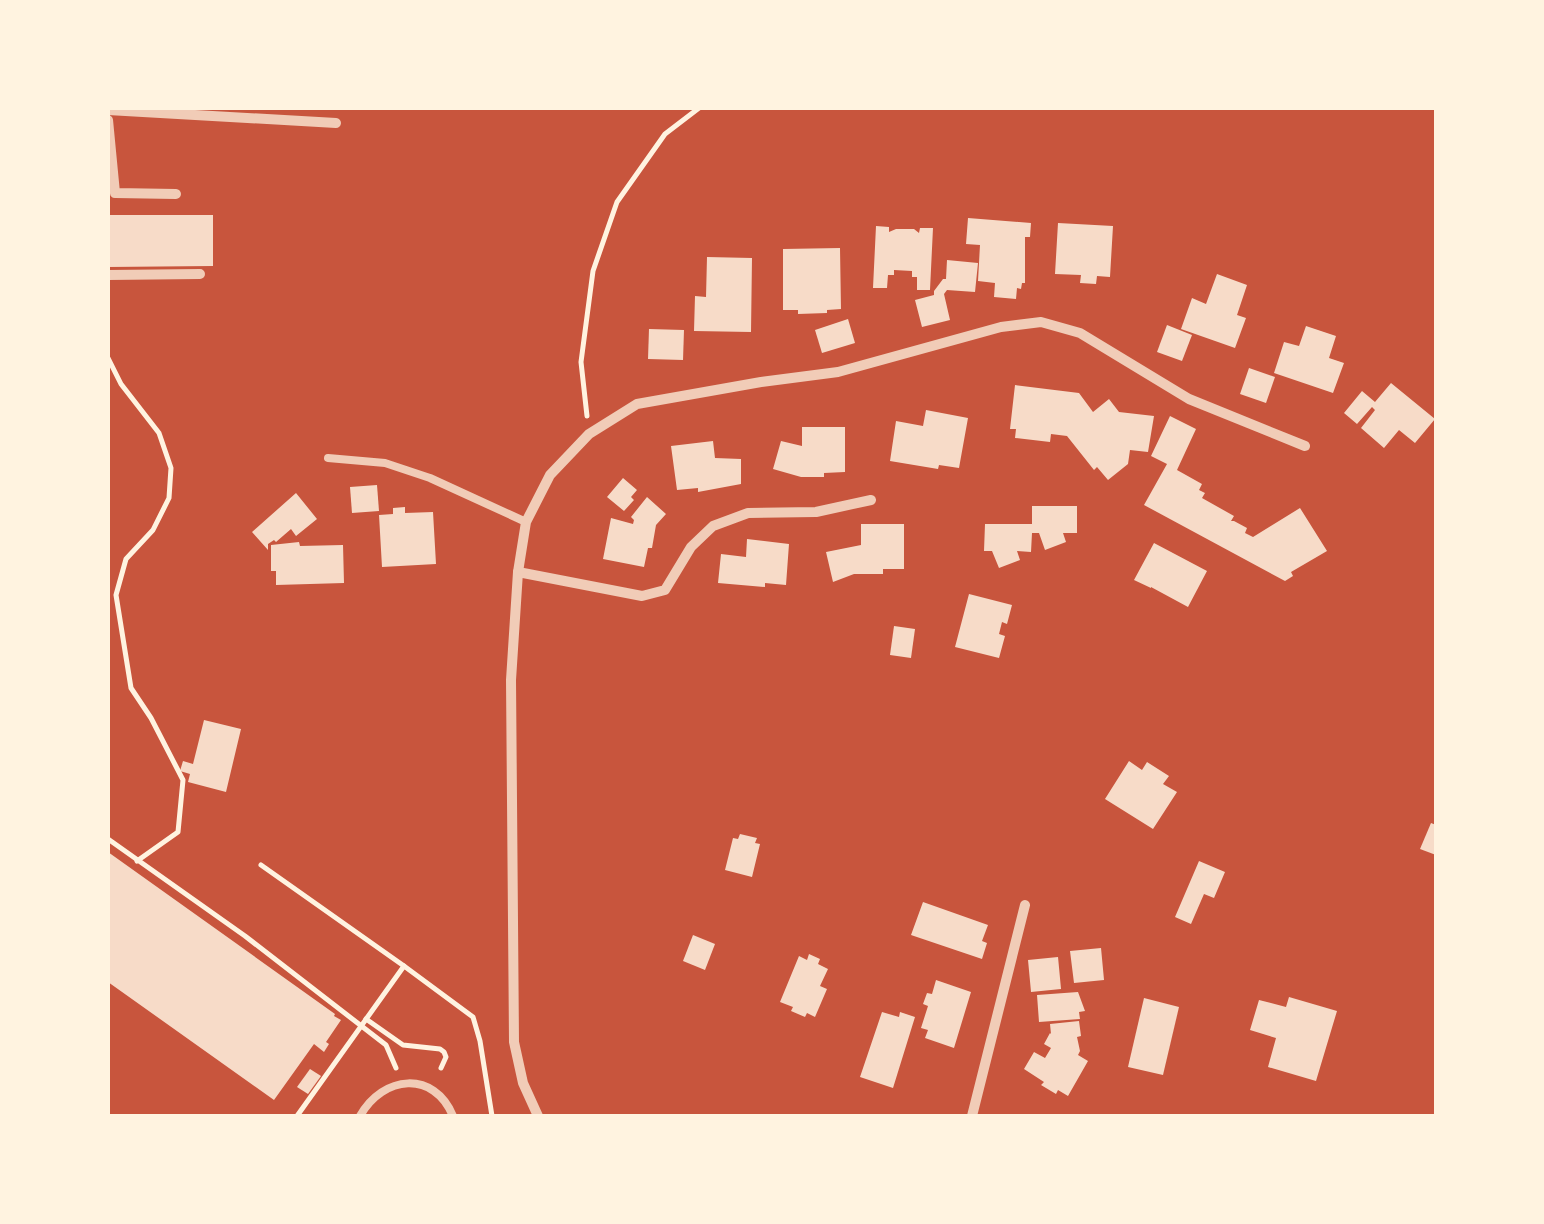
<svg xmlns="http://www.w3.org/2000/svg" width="1544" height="1224" font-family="'IBM Plex Serif',serif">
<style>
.building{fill:#f7dbc8}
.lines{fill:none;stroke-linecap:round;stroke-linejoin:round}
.path{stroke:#fff3e0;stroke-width:5}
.service{stroke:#f1ccb7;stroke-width:8}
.minor{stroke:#f1ccb7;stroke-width:10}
</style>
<rect width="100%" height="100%" fill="#c8553d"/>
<g class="building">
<polygon points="108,215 213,215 213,266 108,267"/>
<polygon points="968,218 1031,223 1030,237 1025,237 1025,283 1022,283 1021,289 1017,288 1016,299 994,297 995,283 978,281 980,245 966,244"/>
<polygon points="1058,223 1113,226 1110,277 1097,276 1096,284 1080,283 1081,275 1055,274"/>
<polygon points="876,226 889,227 889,232 896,229 914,229 919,233 920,228 933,228 930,290 917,290 917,277 912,277 912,271 894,270 894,275 888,275 887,288 873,288"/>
<polygon points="840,248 841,309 827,310 827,313 798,314 798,310 783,310 783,249"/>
<polygon points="707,257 752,258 751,332 694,331 695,296 706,297"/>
<polygon points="947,260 978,263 975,292 947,290 944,294 950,320 922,327 915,300 934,295 934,291 943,279 946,279"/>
<polygon points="1217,274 1247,285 1237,315 1246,318 1235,348 1181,329 1192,298 1206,304"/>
<polygon points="848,319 855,343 822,353 815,330"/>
<polygon points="1167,325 1192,335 1182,361 1157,352"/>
<polygon points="1306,326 1336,336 1329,358 1344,363 1333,393 1274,373 1284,342 1299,346"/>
<polygon points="649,329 684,330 683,360 648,359"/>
<polygon points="1249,368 1275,377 1266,403 1240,394"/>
<polygon points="1391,383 1435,419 1415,443 1399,430 1384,448 1361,428 1375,410 1372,407 1357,424 1344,413 1362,391 1375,402"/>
<polygon points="1015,385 1079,393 1093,412 1109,399 1119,412 1154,416 1148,452 1130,450 1128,464 1108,480 1097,467 1094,470 1067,436 1051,434 1050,442 1015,438 1016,429 1010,429"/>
<polygon points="926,410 968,418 959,468 939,465 938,469 890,461 896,421 923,426"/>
<polygon points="1170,416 1196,429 1177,470 1202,484 1199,490 1205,493 1202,498 1234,516 1231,521 1234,521 1247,528 1245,533 1253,537 1300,508 1327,551 1291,572 1293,576 1285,581 1144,505 1167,464 1151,456"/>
<polygon points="802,427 845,427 845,472 824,473 824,477 801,477 773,469 781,441 802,446"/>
<polygon points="713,441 715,458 741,459 741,484 698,492 698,488 677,490 671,446"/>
<polygon points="623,478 637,490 631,497 634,500 624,511 607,497"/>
<polygon points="377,485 379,511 352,513 350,487"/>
<polygon points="296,493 317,519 296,536 291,529 276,542 274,540 268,544 268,550 252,532"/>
<polygon points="647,497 666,514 656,525 652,548 648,548 644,567 603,559 611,518 633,524 634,520 631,517"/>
<polygon points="1032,506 1077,506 1077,533 1063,533 1066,542 1045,550 1039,533 1032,533 1031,552 1017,551 1020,560 999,568 992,551 984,551 985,524 1032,524"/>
<polygon points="405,507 405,513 433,512 436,564 382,567 379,515 393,514 393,508"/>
<polygon points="861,524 904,524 904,569 883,569 883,574 854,574 833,582 826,552 861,545"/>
<polygon points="747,539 789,544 786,585 765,583 765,587 718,583 721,554 746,557"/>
<polygon points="299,542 300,546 343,545 344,583 276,585 276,571 271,571 271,545"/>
<polygon points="1154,543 1207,571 1188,607 1151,587 1151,588 1134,580"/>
<polygon points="969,594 1012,605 1007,624 1002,622 999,634 1005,636 999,658 955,647"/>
<polygon points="894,626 915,629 911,658 890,655"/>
<polygon points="204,720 241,729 226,792 188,782 190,774 180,771 183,761 193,764"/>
<polygon points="1129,761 1142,770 1147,762 1169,776 1163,784 1177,792 1153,829 1105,799"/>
<polygon points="1431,823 1436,825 1436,855 1420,849"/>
<polygon points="740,834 757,838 755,843 760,844 752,877 725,870 733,838 738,839"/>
<polygon points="108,852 335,1014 334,1016 341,1020 326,1042 329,1044 324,1052 314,1044 274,1100 108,982"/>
<polygon points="1199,861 1225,872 1214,898 1204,894 1191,924 1175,917"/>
<polygon points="923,902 988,925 982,941 987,943 982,959 911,935"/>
<polygon points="693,935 715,944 705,970 683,961"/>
<polygon points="1101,948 1104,980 1074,983 1070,951"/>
<polygon points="809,954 820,959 818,964 828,969 820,986 827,989 815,1017 807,1013 805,1017 791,1011 793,1007 780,1002 799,956 807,960"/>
<polygon points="1058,957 1061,989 1031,992 1028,960"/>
<polygon points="936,980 971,992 954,1048 925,1038 928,1030 921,1028 928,1006 923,1004 927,993 932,994"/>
<polygon points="1078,992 1085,1011 1079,1012 1080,1019 1039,1022 1037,995"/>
<polygon points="1289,997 1337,1011 1316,1081 1268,1067 1276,1038 1250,1030 1259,1000 1286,1007"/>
<polygon points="1144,998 1179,1007 1163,1075 1128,1067"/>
<polygon points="882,1012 899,1017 900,1012 915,1017 893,1088 860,1077"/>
<polygon points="1079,1021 1081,1036 1077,1037 1080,1051 1078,1055 1088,1061 1068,1096 1058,1090 1056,1094 1041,1085 1044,1082 1024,1069 1034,1052 1045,1058 1051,1048 1044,1044 1050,1033 1051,1034 1050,1024"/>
<polygon points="310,1069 321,1076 308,1094 297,1087"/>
</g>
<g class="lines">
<g class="path">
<polyline points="108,358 121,384 159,433 171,468 169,498 153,530 126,559 116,595 131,688 151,718 183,780 178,832 137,861"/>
<polyline points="587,416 581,362 593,271 617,202 665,134 699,108"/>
<polyline points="108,839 245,936 386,1045 396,1068"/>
<polyline points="261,865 404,966 473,1017 480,1041 492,1116"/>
<polyline points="366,1019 403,1045 440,1049 444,1052 446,1057 441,1068"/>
<polyline points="297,1116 404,966"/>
</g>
<g class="service">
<polyline points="328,458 385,463 430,478 526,522"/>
<path d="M360,1116C383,1075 434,1070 453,1116"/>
</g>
<g class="minor">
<polyline points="108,110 336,123"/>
<polyline points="108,120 115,193 176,194"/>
<polyline points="108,275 200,274"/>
<polyline points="518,572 642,596 665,590 691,547 713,526 748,513 816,512 871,500"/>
<polyline points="538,1116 523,1083 514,1042 511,680 518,572 526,522 550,475 589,434 637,404 761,382 838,372 1001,327 1041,322 1080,333 1189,399 1305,446"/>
<polyline points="972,1116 1025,905"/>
</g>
</g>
<rect width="1544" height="1224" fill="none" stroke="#fff3e0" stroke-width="220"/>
</svg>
